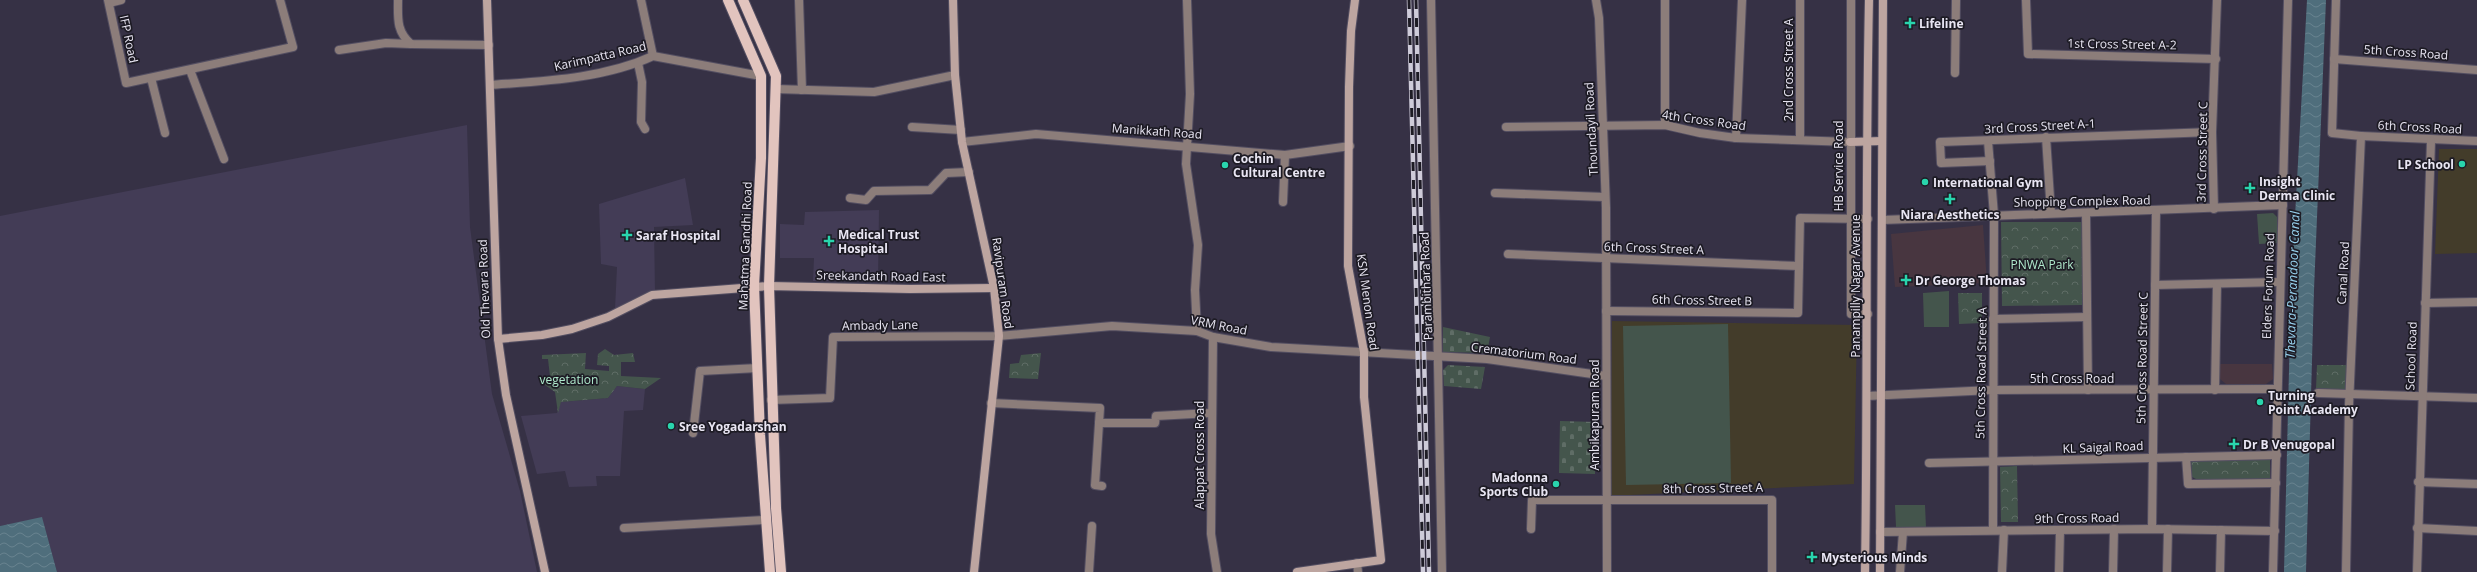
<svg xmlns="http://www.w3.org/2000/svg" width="2477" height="572" font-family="'Open Sans',sans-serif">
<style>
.commercial{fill:#483640}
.built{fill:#433c56}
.education{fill:#433c2a}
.green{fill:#44554c}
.forest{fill:url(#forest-crowns)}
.cemetery{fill:url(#cemetery-stones)}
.water{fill:url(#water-waves)}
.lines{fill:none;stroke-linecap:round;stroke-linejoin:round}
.street-casing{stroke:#534e61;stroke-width:10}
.secondary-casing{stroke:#534e61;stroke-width:10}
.primary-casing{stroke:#534e61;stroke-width:12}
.street{stroke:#8c7d7a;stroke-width:8}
.secondary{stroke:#bda5a0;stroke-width:8}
.primary{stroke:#e2c4be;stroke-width:10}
.rail-casing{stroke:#cecbd9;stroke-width:4.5}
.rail{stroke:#1d1b24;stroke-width:3;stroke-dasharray:9;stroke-linecap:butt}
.poi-dot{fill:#29d5ad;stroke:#1d1b24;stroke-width:1.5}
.labels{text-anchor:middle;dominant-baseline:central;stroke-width:3.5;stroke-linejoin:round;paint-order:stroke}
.poi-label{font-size:12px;font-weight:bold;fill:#e9e6f3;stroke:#1d1b24;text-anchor:start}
.street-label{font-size:12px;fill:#e9e6f3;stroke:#1d1b24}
.park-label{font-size:12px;fill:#afe9cc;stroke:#1d1b24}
.water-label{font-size:13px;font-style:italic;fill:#96d0ed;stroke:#1d1b24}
</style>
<defs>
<pattern id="forest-crowns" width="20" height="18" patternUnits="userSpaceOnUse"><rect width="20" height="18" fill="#44554c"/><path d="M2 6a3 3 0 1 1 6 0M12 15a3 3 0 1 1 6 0" fill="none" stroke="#5f6d66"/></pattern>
<pattern id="cemetery-stones" width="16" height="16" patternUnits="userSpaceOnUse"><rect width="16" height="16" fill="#44554c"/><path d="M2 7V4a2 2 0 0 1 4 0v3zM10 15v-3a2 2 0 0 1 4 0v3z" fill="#5f6d66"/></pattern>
<pattern id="water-waves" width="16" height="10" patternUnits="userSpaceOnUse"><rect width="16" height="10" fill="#4f6e7c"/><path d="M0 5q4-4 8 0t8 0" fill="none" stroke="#68838f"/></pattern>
</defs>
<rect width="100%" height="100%" fill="#363145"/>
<g class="commercial">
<polygon points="1983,225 1987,283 1895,287 1891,234"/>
<polygon points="2220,364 2272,364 2273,379 2266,384 2226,384 2220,379"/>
</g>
<g class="built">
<polygon points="467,125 470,227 492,394 520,491 537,572 57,572 42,518 0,526 0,216"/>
<polygon points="685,178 693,225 654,227 655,292 615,309 617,267 601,264 599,204"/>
<polygon points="879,210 878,281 813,281 814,258 780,258 780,224 804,225 805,212"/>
<polygon points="617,386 645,389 643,410 624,411 620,476 596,476 597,486 569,487 565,471 537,474 521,416 557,413 561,402 608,398"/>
</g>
<g class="education">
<polygon points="2439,149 2477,149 2477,253 2435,254"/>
<polygon points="1612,321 1857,325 1854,484 1610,496"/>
</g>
<g class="green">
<polygon points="2273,213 2277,217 2277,243 2259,244 2257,214"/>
<polygon points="1949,291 1949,327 1924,327 1923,293"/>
<polygon points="1728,324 1731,483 1626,485 1623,326"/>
<polygon points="1895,505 1925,505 1926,527 1896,527"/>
</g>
<g class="forest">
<polygon points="2001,222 2082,222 2082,305 2002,306"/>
<polygon points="1958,293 1982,293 1982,323 1959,324"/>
<polygon points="605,349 614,355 633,353 635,362 621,362 621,376 661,378 645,389 617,386 608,398 561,402 558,413 555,392 545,385 545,378 550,376 548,359 542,359 542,355 586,353 585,369 609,371 609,366 597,365 598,354"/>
<polygon points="1041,353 1038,379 1009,378 1010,364 1019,363 1021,355"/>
<polygon points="2317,365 2348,365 2346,390 2316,389"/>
<polygon points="2270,458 2270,480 2200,481 2192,477 2191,460"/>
<polygon points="2017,466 2018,522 2001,522 2000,467"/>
</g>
<g class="cemetery">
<polygon points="1443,327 1490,337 1487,353 1443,352"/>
<polygon points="1448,365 1485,367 1481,389 1444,386 1443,370"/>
<polygon points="1560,421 1596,422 1595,474 1559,473"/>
</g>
<g class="water">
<polygon points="2307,0 2326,0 2314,290 2306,572 2284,572 2291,289"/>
<polygon points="42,517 57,572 0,572 0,526"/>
</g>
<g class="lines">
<defs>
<g id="street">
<polyline points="108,0 126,83 293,47 280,0"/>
<path d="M398,0C398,18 396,31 411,44L489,45"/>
<polyline points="641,0 653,56"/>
<polyline points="799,0 802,90"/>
<polyline points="1187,0 1190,94 1186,164 1198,245 1195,290 1197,331"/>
<polyline points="1431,0 1442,572"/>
<polyline points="1596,0 1599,18 1606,208 1607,572"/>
<polyline points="1800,0 1800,140"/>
<polyline points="1851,0 1851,314 1868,314"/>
<polyline points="2026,0 2028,54 2216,59"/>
<polyline points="2336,0 2332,133 2361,136 2349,405 2346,572"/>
<polyline points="109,3 121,0"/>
<polyline points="339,50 386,43 411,44"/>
<polyline points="2334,59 2477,70"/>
<polyline points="638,63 642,82 641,122 645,129"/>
<polyline points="190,70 224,159"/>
<polyline points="1955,73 1956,0"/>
<polyline points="151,78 165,133"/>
<path d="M490,85C543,81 603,79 653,56L761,76"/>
<polyline points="775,89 874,92 955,75"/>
<polyline points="1665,125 1665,0"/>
<polyline points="912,127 961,130"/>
<polyline points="1506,127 1665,125 1700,133 1736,138 1850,142"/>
<polyline points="2361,136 2477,141"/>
<polyline points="2046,137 2051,213"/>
<polyline points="1736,138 1742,0"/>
<polyline points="1988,141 1994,215 1993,530"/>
<polyline points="962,142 1036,134 1285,155 1350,146"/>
<polyline points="1990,161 1941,163 1940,142 2212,132"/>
<polyline points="1495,193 1605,197"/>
<polyline points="850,198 866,200 874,191 930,190 946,173 969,172"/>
<polyline points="1283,202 1285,155"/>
<polyline points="2214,209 2212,132 2217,0"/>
<polyline points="2086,213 2088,390"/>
<polyline points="1882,220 2283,205"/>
<polyline points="1508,254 1799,266"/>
<polyline points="2155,285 2280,282"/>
<polyline points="2425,303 2477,302"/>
<polyline points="1606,311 1798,313 1800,218 1868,219"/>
<polyline points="1993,319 2087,317"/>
<polyline points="1213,337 1211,534 1217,572"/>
<polyline points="2215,390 2217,284"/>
<polyline points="2318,393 2477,398"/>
<polyline points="1867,396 1992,390 2277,389"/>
<polyline points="771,400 830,398 833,337 999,336 1112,326 1197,331 1213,337 1271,347 1487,359 1606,376"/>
<polyline points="991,403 1100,408 1095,485 1102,486"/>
<polyline points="1099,423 1155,423 1156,416 1211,413"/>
<polyline points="693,433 700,371 758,368"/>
<polyline points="2186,457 2188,484 2276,483"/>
<polyline points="1929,463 2277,455"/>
<polyline points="2418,482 2477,484"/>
<polyline points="624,528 765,520"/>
<polyline points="2417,528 2477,531"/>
<polyline points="1531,529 1532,500 1772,500 1772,572"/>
<polyline points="2152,529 2156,212"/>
<polyline points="1880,532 2152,529 2275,531"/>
<polyline points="1357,563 1358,572"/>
<polyline points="1089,572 1092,526"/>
<polyline points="1900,572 1903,532"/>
<polyline points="2002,572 2004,530"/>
<polyline points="2059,572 2060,531"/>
<polyline points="2113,572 2114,529"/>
<polyline points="2167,572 2168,529"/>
<polyline points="2220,572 2221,530"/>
<polyline points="2273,572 2288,0"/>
<polyline points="2417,572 2431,141"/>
</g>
<g id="secondary">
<polyline points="487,0 498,339 506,395 545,572"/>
<polyline points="953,0 955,75 962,142 994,288 999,336 974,572"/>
<polyline points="1850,142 1882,141"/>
<polyline points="498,339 542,335 572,329 608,317 652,295 769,286 910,289 994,288"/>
<polyline points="1297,572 1381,560 1364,397 1364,352 1348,266 1349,87 1351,31 1355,0"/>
<path d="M1865,572C1868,381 1865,191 1869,0"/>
<polyline points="1880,572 1883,0"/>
</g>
<g id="primary">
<polyline points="728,0 761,76 761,158 754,286 760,435 770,572"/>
<polyline points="743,0 776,76 769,286 776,508 781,572"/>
</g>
</defs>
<use href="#street" class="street-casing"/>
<use href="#secondary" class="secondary-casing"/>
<use href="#primary" class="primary-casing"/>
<use href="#street" class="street"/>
<use href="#secondary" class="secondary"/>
<use href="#primary" class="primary"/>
<defs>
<g id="rail">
<polyline points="1409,0 1423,572"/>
<polyline points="1416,0 1429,572"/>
</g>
</defs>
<use href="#rail" class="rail-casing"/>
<use href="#rail" class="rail"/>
</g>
<g class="poi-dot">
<path d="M1908 17h4v4h4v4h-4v4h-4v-4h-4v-4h4z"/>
<circle cx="2462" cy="164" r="4"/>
<circle cx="1225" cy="165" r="4"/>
<circle cx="1925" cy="182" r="4"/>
<path d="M2248 182h4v4h4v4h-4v4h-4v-4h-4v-4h4z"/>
<path d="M1948 193h4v4h4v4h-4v4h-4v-4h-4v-4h4z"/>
<path d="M625 229h4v4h4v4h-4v4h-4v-4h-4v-4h4z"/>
<path d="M827 235h4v4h4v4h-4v4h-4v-4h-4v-4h4z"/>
<path d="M1904 274h4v4h4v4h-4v4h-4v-4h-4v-4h4z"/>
<circle cx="2260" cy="402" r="4"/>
<circle cx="671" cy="426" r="4"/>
<path d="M2232 438h4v4h4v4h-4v4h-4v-4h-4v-4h4z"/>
<circle cx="1556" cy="484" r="4"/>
<path d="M1810 551h4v4h4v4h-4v4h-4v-4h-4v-4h4z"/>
</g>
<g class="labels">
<g class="poi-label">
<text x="1919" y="23">Lifeline</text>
<text x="1233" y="158">Cochin<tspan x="1233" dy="14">Cultural Centre</tspan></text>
<text x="2454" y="164" text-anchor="end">LP School</text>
<text x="2259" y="181">Insight<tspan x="2259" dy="14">Derma Clinic</tspan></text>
<text x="1933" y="182">International Gym</text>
<text x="1950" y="214" text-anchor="middle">Niara Aesthetics</text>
<text x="838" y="234">Medical Trust<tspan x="838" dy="14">Hospital</tspan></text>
<text x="636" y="235">Saraf Hospital</text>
<text x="1915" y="280">Dr George Thomas</text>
<text x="2268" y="395">Turning<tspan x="2268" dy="14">Point Academy</tspan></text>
<text x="679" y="426">Sree Yogadarshan</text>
<text x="2243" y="444">Dr B Venugopal</text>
<text x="1548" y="477" text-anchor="end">Madonna<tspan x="1548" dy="14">Sports Club</tspan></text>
<text x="1821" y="557">Mysterious Minds</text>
</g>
<g class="street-label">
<text transform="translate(129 39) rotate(78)">IFP Road</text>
<text transform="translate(2122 44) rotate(1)">1st Cross Street A-2</text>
<text transform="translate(2406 52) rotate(4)">5th Cross Road</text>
<text transform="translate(600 56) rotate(-13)">Karimpatta Road</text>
<text transform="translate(1788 70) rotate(-90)">2nd Cross Street A</text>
<text transform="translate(1704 120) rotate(8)">4th Cross Road</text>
<text transform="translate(2040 126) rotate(-3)">3rd Cross Street A-1</text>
<text transform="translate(2420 127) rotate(3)">6th Cross Road</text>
<text transform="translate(1591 129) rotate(-93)">Thoundayil Road</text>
<text transform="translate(1157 131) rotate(4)">Manikkath Road</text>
<text transform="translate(2202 152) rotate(-89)">3rd Cross Street C</text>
<text transform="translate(1838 166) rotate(-90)">HB Service Road</text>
<text transform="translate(2082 201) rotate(-1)">Shopping Complex Road</text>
<text transform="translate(745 246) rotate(-88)">Mahatma Gandhi Road</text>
<text transform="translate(1654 248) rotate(2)">6th Cross Street A</text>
<text transform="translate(2343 273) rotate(-87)">Canal Road</text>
<text transform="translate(881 276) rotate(1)">Sreekandath Road East</text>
<text transform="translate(1003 283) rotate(82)">Ravipuram Road</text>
<text transform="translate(1426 286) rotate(-92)">Parambithara Road</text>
<text transform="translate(1855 286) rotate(-90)">Panampilly Nagar Avenue</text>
<text transform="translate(2268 286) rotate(-88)">Elders Forum Road</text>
<text transform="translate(484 289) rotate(-92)">Old Thevara Road</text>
<text transform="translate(1702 300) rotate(1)">6th Cross Street B</text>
<text transform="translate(1368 302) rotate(82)">KSN Menon Road</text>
<text transform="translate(880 325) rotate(-1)">Ambady Lane</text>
<text transform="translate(1219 325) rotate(11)">VRM Road</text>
<text transform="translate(1524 353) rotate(7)">Crematorium Road</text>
<text transform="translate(2411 356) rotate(-88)">School Road</text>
<text transform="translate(2142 358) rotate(-89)">5th Cross Road Street C</text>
<text transform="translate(1981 373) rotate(-89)">5th Cross Road Street A</text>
<text x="2072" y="378">5th Cross Road</text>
<text transform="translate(1594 415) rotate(-90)">Ambikapuram Road</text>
<text transform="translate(2103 447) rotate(-2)">KL Saigal Road</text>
<text transform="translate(1199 455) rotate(-90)">Alappat Cross Road</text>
<text transform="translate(1713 488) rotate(-1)">8th Cross Street A</text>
<text transform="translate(2077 518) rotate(-1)">9th Cross Road</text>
</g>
<g class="park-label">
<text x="2042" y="264">PNWA Park</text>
<text x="569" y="379">vegetation</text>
</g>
<g class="water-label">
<text transform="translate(2292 285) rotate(-88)">Thevara-Perandoor Canal</text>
</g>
</g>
</svg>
